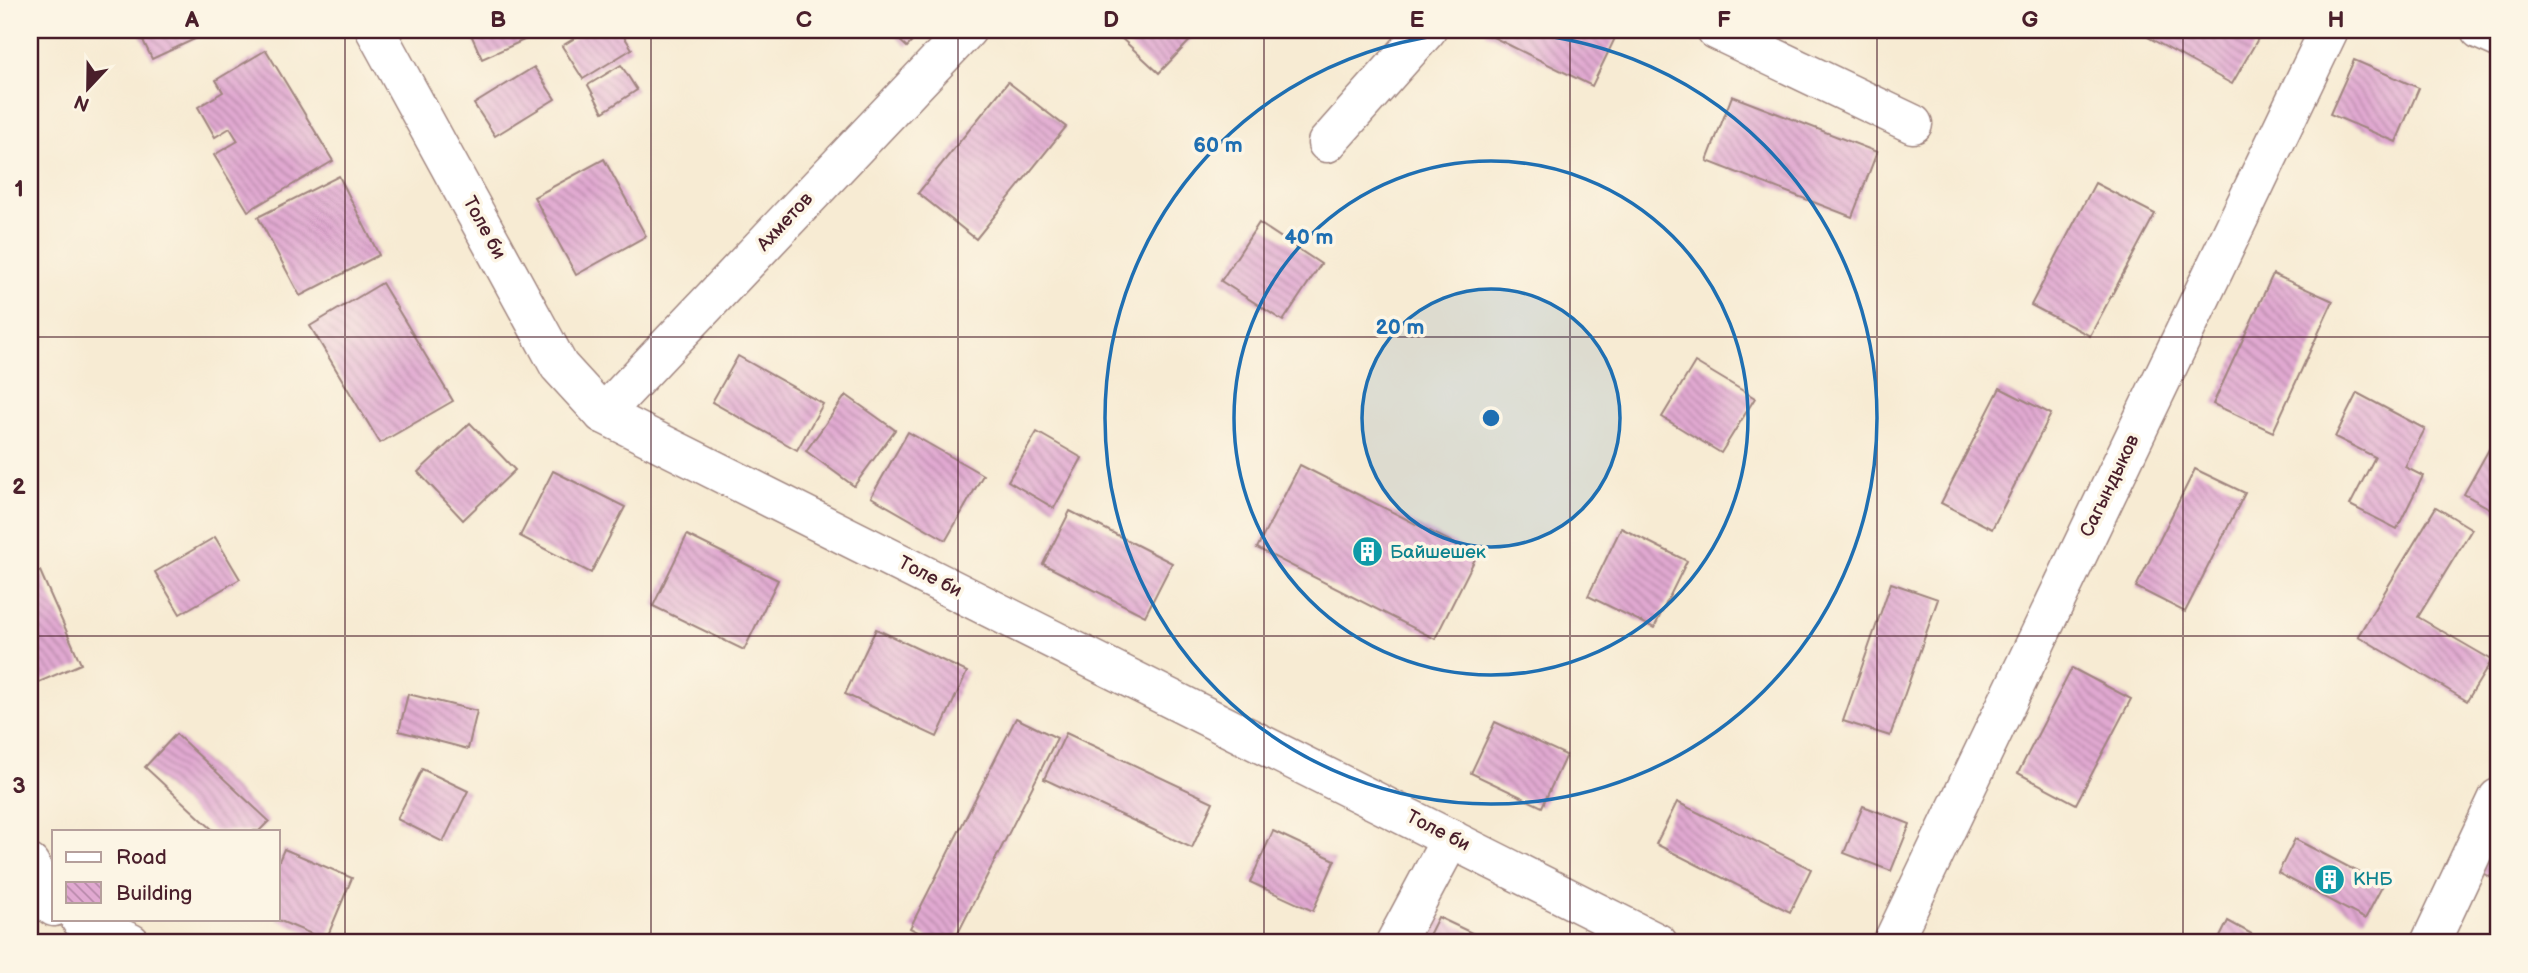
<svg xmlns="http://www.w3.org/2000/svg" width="2528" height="973" font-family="'Balsamiq Sans',sans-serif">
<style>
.building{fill:url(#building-back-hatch)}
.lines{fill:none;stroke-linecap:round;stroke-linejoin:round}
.minor-casing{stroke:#a0857f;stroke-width:41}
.major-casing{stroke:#a0857f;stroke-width:41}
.minor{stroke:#fff;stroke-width:38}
.major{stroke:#fff;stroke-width:38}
.grid{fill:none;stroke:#4a1f2b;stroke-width:2;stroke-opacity:0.55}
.ring{fill:none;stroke:#1f6fb2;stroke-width:3.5}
.labels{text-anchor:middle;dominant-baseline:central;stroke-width:7;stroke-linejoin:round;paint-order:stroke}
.street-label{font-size:19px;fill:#4a1f2b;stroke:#fcf5e5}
.culture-label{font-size:19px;fill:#0d838f;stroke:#fcf5e5;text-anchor:start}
.centre{fill:#1f6fb2;stroke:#fcf5e5;stroke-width:3.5}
.ring-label{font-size:21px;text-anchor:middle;font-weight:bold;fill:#1f6fb2;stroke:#fcf5e5;stroke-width:7;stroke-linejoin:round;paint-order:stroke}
.neatline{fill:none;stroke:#4a1f2b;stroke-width:2.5}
.grid-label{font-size:23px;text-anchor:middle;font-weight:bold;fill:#4a1f2b}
</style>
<defs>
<pattern id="building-back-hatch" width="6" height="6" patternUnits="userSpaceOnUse" patternTransform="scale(1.75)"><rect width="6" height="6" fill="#e1a9d1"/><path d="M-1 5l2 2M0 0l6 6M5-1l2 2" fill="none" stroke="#b889aa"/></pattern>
</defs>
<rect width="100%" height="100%" fill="#fcf5e5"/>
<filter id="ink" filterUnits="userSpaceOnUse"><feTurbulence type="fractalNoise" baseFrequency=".0143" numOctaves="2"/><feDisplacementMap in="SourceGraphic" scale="14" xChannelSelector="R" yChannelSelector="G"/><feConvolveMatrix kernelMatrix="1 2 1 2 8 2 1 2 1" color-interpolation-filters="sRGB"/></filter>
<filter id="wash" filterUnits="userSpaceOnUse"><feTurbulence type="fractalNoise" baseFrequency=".00686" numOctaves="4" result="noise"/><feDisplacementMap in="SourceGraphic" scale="28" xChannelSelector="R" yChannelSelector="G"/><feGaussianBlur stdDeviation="1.57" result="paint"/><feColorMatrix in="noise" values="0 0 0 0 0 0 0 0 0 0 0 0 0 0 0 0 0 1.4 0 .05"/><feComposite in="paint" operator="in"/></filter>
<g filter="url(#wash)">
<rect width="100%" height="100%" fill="#f7ebd3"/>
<g id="blocks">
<g class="building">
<polygon points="138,30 214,30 152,59"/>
<polygon points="469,30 546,30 482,59"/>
<polygon points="588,30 620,30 632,49 583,79 562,46"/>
<polygon points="888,30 923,30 907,47"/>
<polygon points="1125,30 1200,30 1159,73 1119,36"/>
<polygon points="1487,30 1603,30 1616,36 1592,86 1485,33"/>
<polygon points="2147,30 2263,30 2232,84 2144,35"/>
<polygon points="266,50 333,161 248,211 214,155 238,141 230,128 215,137 198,107 223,92 216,80"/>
<polygon points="2354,60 2419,88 2396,142 2330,114"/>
<polygon points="621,65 637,90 603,112 588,85"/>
<polygon points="534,67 555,99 495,136 474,104"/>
<polygon points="1008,82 1066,127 976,239 918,193"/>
<polygon points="1732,96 1877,152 1852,217 1707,161"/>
<polygon points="604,159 646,236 576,275 534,197"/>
<polygon points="339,176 379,255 300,296 258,217"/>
<polygon points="2095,183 2155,214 2090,336 2031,305"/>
<polygon points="1259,223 1321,264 1283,321 1221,281"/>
<polygon points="2273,274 2333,301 2273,432 2213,404"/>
<polygon points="382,283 453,401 380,443 310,326"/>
<polygon points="738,356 823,404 797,450 712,402"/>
<polygon points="1695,362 1755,398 1721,453 1662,417"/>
<polygon points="2000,388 2051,414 1992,529 1941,503"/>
<polygon points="2357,393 2425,429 2405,467 2423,476 2397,529 2350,505 2375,457 2335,437"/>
<polygon points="846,395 895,430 854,486 806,451"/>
<polygon points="470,423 515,470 463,520 418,472"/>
<polygon points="908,432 983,475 946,540 871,497"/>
<polygon points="1037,432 1082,458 1054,508 1008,481"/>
<polygon points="2498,433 2498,513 2464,494"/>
<polygon points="1300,465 1477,555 1435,639 1257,548"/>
<polygon points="2195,469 2245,493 2185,612 2136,587"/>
<polygon points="553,471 625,507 591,573 520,536"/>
<polygon points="2436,507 2472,529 2418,617 2492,660 2467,701 2358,636"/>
<polygon points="1070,511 1172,563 1145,616 1043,564"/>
<polygon points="1621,528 1687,561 1654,628 1588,596"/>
<polygon points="687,535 778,580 744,650 653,606"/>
<polygon points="215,537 240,579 180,614 155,572"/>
<polygon points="40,571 81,664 32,685 30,680 30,576"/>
<polygon points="1891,583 1938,599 1890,736 1843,721"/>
<polygon points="876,629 967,672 937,737 845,694"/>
<polygon points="2072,668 2131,699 2076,804 2018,773"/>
<polygon points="408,694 477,711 468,749 399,731"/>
<polygon points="1016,718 1057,738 953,943 934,943 935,941 910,928"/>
<polygon points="1495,722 1566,755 1542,807 1471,773"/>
<polygon points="1066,733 1213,802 1192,848 1044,779"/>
<polygon points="176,734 269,821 259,831 214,831 145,767"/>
<polygon points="422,769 468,791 443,842 397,819"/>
<polygon points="1677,802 1811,869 1790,912 1656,844"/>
<polygon points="1863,806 1910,824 1891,871 1844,853"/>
<polygon points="2498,824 2498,881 2475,869"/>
<polygon points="1273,831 1335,860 1313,911 1250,882"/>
<polygon points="2295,839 2383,885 2365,919 2278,873"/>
<polygon points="284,849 352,878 326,940 278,920 278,863"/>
<polygon points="1438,917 1493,943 1425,943"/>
<polygon points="2228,921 2268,943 2217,943"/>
</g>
</g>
</g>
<g filter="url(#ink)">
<use href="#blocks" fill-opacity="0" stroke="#a0857f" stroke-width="2"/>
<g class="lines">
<defs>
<g id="minor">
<polyline points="1716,30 1913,124"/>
<polyline points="2480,30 2498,38"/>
<polyline points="1327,143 1427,30"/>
<polyline points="603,414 967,30"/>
<polyline points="30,864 50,904 54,907"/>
<polyline points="80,919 131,943"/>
<polyline points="1395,943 1451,838"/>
<polyline points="1892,943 2329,30"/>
<polyline points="2430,943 2498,798"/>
</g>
<polyline id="major" points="375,30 559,366 603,414 1658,943"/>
</defs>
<use href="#minor" class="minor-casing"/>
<use href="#major" class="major-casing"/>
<use href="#minor" class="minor"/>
<use href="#major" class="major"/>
</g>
</g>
<path class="grid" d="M345,30V943M651,30V943M958,30V943M1264,30V943M1570,30V943M1877,30V943M2183,30V943M30,337H2498M30,636H2498"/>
<circle cx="1491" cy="418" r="129" fill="#1f6fb2" fill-opacity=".12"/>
<g class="ring">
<circle cx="1491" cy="418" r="129"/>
<circle cx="1491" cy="418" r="257"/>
<circle cx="1491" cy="418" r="386"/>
</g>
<defs>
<symbol id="building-disc" viewBox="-11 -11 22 22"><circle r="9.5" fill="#0f9aa8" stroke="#fcf5e5"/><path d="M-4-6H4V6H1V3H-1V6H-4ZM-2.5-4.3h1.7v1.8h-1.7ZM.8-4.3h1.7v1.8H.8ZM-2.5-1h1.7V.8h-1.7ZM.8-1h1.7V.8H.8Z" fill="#fff"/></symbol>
</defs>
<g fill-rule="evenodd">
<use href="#building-disc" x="1350" y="534" width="35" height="35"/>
<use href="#building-disc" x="2312" y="862" width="35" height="35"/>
</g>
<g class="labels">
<g class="street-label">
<text transform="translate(785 222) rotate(-47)">Ахметов</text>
<text transform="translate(484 228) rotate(61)">Толе би</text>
<text transform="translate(2110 486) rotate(-64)">Сагындыков</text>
<text transform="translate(930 577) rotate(27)">Толе би</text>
<text transform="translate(1438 831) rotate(27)">Толе би</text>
</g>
<g class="culture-label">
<text x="1390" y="552">Байшешек</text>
<text x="2353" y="879">КНБ</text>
</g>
</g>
<circle cx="1491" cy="418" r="10" class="centre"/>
<g class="ring-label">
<text x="1218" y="152">60 m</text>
<text x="1309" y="244">40 m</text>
<text x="1400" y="334">20 m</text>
</g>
<rect width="2528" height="973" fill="none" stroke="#fcf5e5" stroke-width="77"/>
<rect x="52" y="830" width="228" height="91" fill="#fcf5e5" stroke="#b59f9b" stroke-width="2"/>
<rect x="66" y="852" width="35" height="10" fill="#ffffff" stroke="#b59f9b" stroke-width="2"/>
<text x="116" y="864" font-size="21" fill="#4a1f2b">Road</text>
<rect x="66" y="882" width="35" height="21" fill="url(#building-back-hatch)" stroke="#b59f9b" stroke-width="2"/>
<text x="116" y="900" font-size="21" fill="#4a1f2b">Building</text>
<g transform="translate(88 88) rotate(202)" stroke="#fcf5e5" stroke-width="5" paint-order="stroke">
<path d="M0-5L12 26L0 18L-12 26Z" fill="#4a1f2b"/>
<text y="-10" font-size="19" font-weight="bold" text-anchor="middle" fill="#4a1f2b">N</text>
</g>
<rect x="38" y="38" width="2452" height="896" class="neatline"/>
<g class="grid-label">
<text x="192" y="27">A</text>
<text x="498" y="27">B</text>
<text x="804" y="27">C</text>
<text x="1111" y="27">D</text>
<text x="1417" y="27">E</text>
<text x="1724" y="27">F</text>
<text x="2030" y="27">G</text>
<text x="2336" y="27">H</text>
<text x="19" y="196">1</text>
<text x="19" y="494">2</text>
<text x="19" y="793">3</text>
</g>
</svg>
